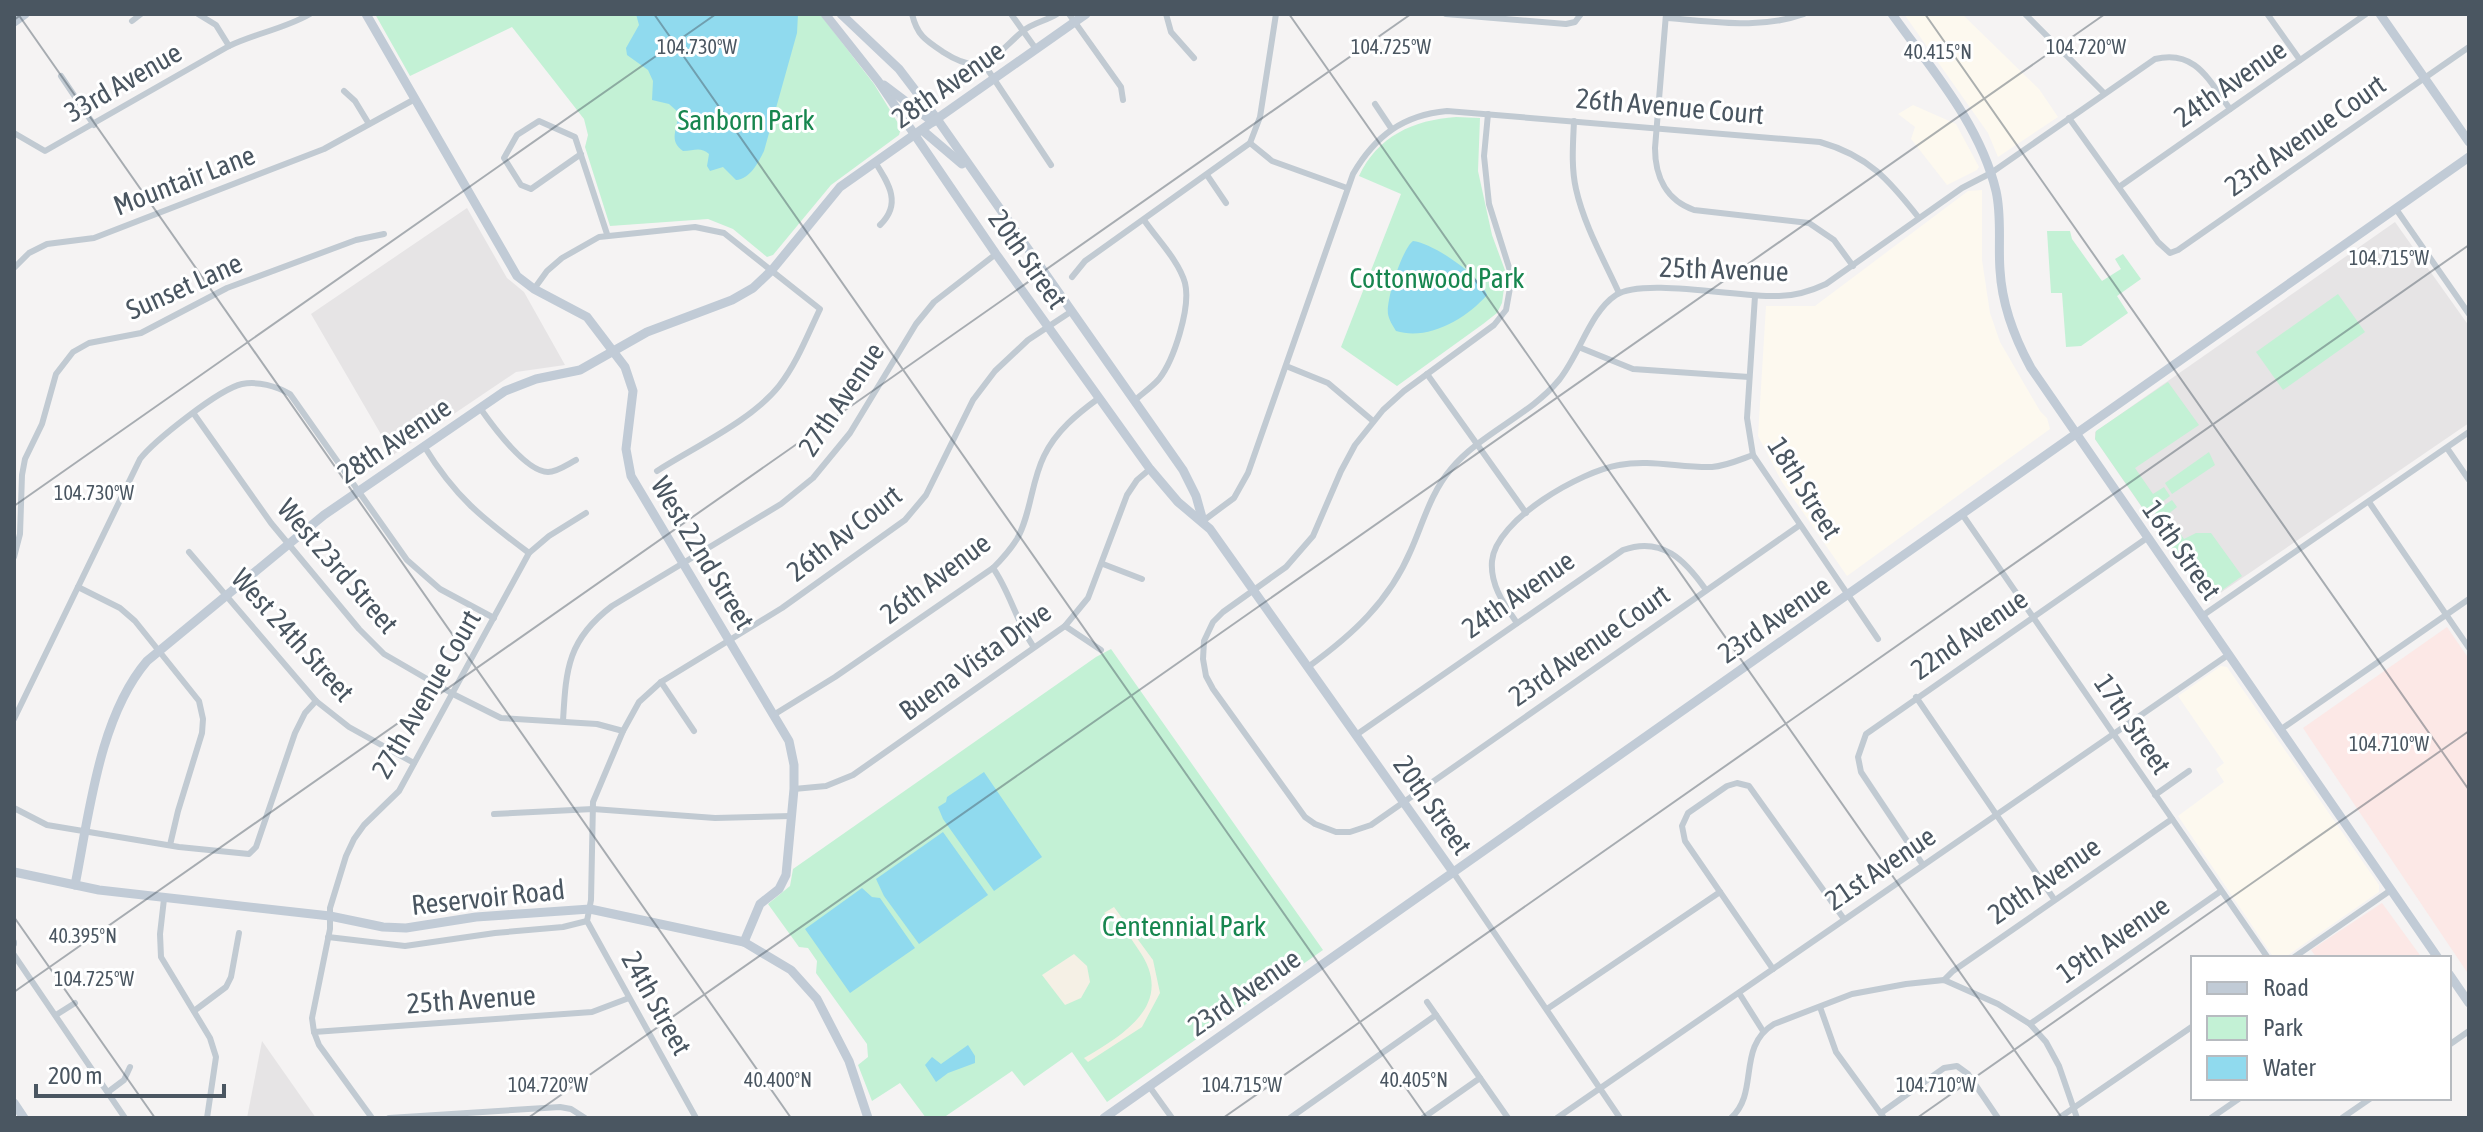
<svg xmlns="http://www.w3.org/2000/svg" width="2483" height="1132" font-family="'Asap Condensed',sans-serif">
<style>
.commercial{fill:#fdf9ef}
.education{fill:#e6e4e5}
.medical{fill:#fce8e6}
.green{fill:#c3f1d5}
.sand{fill:#f5f0e5}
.water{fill:#90daee}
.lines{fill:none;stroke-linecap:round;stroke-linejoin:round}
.street{stroke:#c1cad2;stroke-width:6}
.secondary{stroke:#c1cbd6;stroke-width:9}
.ticks{fill:none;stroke:#4a5661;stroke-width:2;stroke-opacity:0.45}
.labels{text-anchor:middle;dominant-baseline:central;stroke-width:6;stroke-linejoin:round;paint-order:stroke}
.street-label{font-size:28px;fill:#4a5661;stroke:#fff}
.park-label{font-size:28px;fill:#17864f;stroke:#fff}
.ticks-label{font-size:20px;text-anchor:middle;fill:#4a5661;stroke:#fff;stroke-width:6;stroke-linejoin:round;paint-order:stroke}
</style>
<rect width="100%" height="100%" fill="#f5f3f3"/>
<g class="commercial">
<polygon points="1904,14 1962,14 2039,89 2058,117 1998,157 1988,133"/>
<polygon points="1913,105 1956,124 1979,167 1977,170 1947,185 1911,139 1915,127 1898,114"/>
<polygon points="1982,190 1982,260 1990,313 2000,342 2040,411 2047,418 2050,429 1847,576 1782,482 1758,436 1766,306 1815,306 1968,191"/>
<polygon points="2221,666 2227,667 2379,885 2379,892 2284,958 2274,958 2178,816 2224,782 2216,769 2224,763 2178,696"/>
</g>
<g class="education">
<polygon points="467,208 507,278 524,292 565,365 516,372 393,455 311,314"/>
<polygon points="2395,222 2469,326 2469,423 2207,602 2095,439 2095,432"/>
<polygon points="262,1041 316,1118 247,1118"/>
</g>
<g class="medical">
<polygon points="2447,627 2469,659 2469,975 2303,728"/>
<polygon points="2382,903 2422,958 2317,958 2311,950"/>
</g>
<g class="green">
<polygon points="375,14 820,14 874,84 901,128 899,135 831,185 773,255 767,257 733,229 708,219 610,226 585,147 588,135 584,119 512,27 410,76"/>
<path d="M1456,117L1480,118L1478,171L1492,235L1506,273L1502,303L1497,313L1483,324L1397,386L1341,347L1401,194L1359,176C1378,136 1413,120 1456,117Z"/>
<polygon points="2047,231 2070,231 2072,239 2102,281 2121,269 2115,259 2123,254 2141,279 2117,296 2128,313 2081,346 2066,347 2062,293 2051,293"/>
<polygon points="2338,294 2365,332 2283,390 2256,352"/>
<polygon points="2168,382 2199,425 2135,468 2153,494 2164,487 2170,496 2153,509 2142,507 2095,439 2096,431"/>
<polygon points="2209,452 2215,465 2172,494 2165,483"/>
<polygon points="2172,500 2177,507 2167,515 2184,539 2196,533 2211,533 2242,576 2207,601 2153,521 2156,511"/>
<polygon points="1111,649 1323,950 1107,1102 1072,1052 1024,1086 1012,1071 943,1118 926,1118 900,1083 872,1101 858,1065 868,1057 867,1044 816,973 817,961 808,948 799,947 768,904 790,886 793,869 1096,657"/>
</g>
<g class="sand">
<path d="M1114,907L1153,960L1160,993L1142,1027L1088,1062L1084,1058C1127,1033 1176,1002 1138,949C1128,934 1121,921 1104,913Z"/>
<polygon points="1074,954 1087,966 1090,982 1081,998 1065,1005 1042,975"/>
</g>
<g class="water">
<path d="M636,14H798L797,33L764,151C758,163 750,179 736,180L723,167L710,171L707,166L709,154C700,146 694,151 683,151C667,140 679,128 678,112L669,104L652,100L653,81L648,70L627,55L626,48L639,25Z"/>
<path d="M1413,241C1433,243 1481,276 1487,295C1466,319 1428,341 1396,331C1393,326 1389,320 1388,314C1386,300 1402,249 1413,241Z"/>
<polygon points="984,772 1042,857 994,891 943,819 938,807 946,802 947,797"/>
<polygon points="943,832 988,895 919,944 884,896 876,879"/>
<polygon points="862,888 872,897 880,898 915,948 850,993 805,929"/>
<polygon points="968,1045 975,1056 975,1063 948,1073 936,1082 925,1065 932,1057 941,1064"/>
</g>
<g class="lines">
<g class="street">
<polyline points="198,14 216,25 229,46"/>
<path d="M912,14C917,35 925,40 943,52C985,79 992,57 1023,31C1032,23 1046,21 1057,14"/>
<polyline points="1011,14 1036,49"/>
<polyline points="1069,14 1121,87 1123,100"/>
<polyline points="1166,14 1171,32 1194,58"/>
<polyline points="1446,14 1566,24 1575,22 1581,14"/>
<path d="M1666,14L1655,148C1655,176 1666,200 1694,210L1809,223L1834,240L1853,266"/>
<polyline points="2025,14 2104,93"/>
<polyline points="2268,15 2300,60"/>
<path d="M1666,18C1712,21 1759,30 1804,14"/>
<polyline points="132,21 141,14"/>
<polyline points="984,64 1051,165"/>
<polyline points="61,76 94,125"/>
<polyline points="344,91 355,101 369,124"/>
<polyline points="1375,104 1391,128"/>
<polyline points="1488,114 1484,156 1489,204 1512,277 1506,310 1494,325 1404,391 1383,410 1355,445 1341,471 1313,536 1286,567 1223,612 1213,622 1204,641 1203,659 1206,676 1213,689 1305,817 1315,824 1336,832 1350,832 1371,825 1800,525"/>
<polyline points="2069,118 2158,242 2170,253 2178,250 2469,47"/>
<path d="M1574,121C1573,144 1571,167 1576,189C1584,225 1604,260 1619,293"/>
<path d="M14,133L45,151L229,46C256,33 284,29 310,14"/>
<polyline points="1250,143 1272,161 1347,188"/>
<polyline points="581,154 531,189 521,185 504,158 517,135 539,121 575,137 607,234"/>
<path d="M875,162C889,184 902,204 880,225"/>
<polyline points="1207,175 1226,203"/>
<polyline points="2119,187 2366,14"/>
<polyline points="2396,209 2469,314"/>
<polyline points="14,268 29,253 47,244 94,238 324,149 415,99"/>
<polyline points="1072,277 1085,261 1250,143 1260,117 1276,14"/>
<path d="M534,289L547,271L562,258L599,237L695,227L724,233L820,309C808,334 797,363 779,386C751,421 696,446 657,471"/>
<polyline points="1755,296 1747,418 1753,455 1878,639"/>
<polyline points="1581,348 1633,369 1749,377"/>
<polyline points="1286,366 1328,383 1373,421"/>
<polyline points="1427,374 1526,513"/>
<path d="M1135,400C1143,393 1152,387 1159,379C1174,360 1191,307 1185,283C1179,261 1157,239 1144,220"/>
<path d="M480,408C492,425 526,472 548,472C557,472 568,464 576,460"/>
<polyline points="194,414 271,523 359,629 384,654 453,694 501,718 597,724 623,731"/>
<path d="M424,446C455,497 482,518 529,553"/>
<polyline points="2447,448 2469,480"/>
<polyline points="2369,502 2469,648"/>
<polyline points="1962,514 2268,958"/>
<path d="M1203,521L1234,498L1248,473L1353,174C1375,136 1403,115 1447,111L1820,142C1869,156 1889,180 1919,218"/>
<polyline points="189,552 316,701 349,727 414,763"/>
<polyline points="14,557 20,534 22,475 25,459 42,424 56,374 73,352 89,343 141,333 227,288 356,240 384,234"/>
<polyline points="1103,564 1142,579"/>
<path d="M993,568C1010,592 1016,621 1033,646"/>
<polyline points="78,587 120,608 135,621 199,701 203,719 202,733 178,811 170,845"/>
<polyline points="2202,616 2469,432"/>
<path d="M1517,623C1504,604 1490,585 1492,561C1496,519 1582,471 1619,465C1650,459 1681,468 1712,467C1726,466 1739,460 1753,455"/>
<polyline points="1065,626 1101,650"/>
<path d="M1308,667C1352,635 1389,602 1411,550C1423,523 1431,492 1451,469C1481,433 1529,416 1559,380C1580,354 1590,312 1616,295C1643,277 1742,298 1779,296C1796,296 1811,291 1826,284L1962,188L1991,173L2155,59C2196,49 2209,81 2230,109"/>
<polyline points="661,682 694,731"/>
<polyline points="1916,697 2054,899"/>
<path d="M775,714L835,677L993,568C1002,559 1010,550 1017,539C1031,514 1031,482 1044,456C1056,431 1077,414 1099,398"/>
<path d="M14,719L140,459C154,441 219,389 242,384C258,381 276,386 290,394L407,560L440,589L494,618"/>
<path d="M563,721C566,670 567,640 612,606L781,504L813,478L850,433L916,324L934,302L996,254"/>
<polyline points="2280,730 2469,599"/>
<path d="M1356,735L1623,550C1662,536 1685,560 1706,590"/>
<polyline points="794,789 826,786 853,775 1065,626 1088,598 1127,495 1137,480 1150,469"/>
<polyline points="2155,795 2189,771"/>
<polyline points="14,808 47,825 179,847 249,854 256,847 295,733 305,713 316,701"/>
<polyline points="494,814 593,809 715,818 791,816"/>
<polyline points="1923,865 1861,772 1858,757 1866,734 2147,538"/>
<polyline points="1453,872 1620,1118"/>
<polyline points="164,899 160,934 161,957 210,1038 216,1057 207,1118"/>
<polyline points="328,937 405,946 495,933 563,927 587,921"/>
<polyline points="14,944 14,942"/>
<polyline points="14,955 125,1118"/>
<polyline points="2293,958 2391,890"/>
<polyline points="1773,969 1685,841 1682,826 1688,813 1727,786 1737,783 1749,786 1844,919"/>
<polyline points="1944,980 1953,971 2172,819"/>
<polyline points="1739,993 1763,1031"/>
<polyline points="1427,1002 1508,1118"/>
<polyline points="1820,1007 1836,1052 1884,1118"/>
<polyline points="1547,1009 1720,892"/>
<polyline points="194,1011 226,987 231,977 239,933"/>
<polyline points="56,1015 75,1003"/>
<polyline points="2030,1024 2221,891"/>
<polyline points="314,1032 592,1012 629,998"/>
<polyline points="2449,1045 2469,1031"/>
<polyline points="1149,1086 1172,1118"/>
<polyline points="108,1092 124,1080 130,1067"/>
<polyline points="1881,1113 1944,1068 1957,1066 1968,1074 1998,1118"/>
<polyline points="372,1118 319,1045 314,1032 312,1018 330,929 330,908 346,856 354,839 364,825 399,791 529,553 549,536 586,513"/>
<polyline points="389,1118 560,1107 571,1109 585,1118"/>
<polyline points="696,1118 587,921 591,900 593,802 623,731 639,702 661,682 782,608 905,520 926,495 973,400 995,371 1028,340 1072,311"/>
<polyline points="1290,1118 1436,1015"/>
<polyline points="1423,1118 1480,1078"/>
<polyline points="1557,1118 2228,655"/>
<path d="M1731,1118C1760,1092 1736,1047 1774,1024L1852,994L1906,984L1944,980L1998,1004L2030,1024L2046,1042L2059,1066L2077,1118"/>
<polyline points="2059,1118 2193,1026"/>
<polyline points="2211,1118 2240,1098"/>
<polyline points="2342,1118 2371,1098"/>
</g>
<g class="secondary">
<polyline points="366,14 517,276 534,289 587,317 625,367 633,391 626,449 631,476 789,741 794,765 794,789 786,875 779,889 760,904 744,942"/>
<polyline points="825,14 878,81 996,254 1150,469 1178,502 1210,529 1453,872"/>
<polyline points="841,14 899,69 937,119 1183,470 1196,496 1203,521"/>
<path d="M1892,14C1932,70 1980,124 1996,191C2002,217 1998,244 2000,270C2002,306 2014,337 2031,368L2438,958"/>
<polyline points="2380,14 2469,142"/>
<polyline points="14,22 25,14"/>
<polyline points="884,85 933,122"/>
<polyline points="922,130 962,164"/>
<polyline points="14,872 99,890 330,916 383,927 406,928 476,917 590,909 744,942 791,970 817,999 849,1061 868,1118"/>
<path d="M75,885C89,815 99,717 147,661L324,515L505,391L536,379L580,370L647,332L732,300L753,288L772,270L840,187L1086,14"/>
<polyline points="2449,974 2469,1003"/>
<polyline points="14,1103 24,1118"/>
<polyline points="1104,1118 2469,157"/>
</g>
</g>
<path class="ticks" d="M18,14L791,1118M654,14L1427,1118M1289,14L2062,1118M1925,14L2469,790M14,20L22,14M14,506L716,14M14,917L155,1118M14,992L1411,14M528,1118L2105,14M1223,1118L2469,245M1917,1118L2469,731"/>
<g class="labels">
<g class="street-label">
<text transform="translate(123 82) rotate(-30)">33rd Avenue</text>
<text transform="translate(2230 83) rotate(-35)">24th Avenue</text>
<text transform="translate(948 84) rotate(-35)">28th Avenue</text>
<text transform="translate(1670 106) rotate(5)">26th Avenue Court</text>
<text transform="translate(2305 135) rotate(-35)">23rd Avenue Court</text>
<text transform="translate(184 180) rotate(-21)">Mountair Lane</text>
<text transform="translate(1028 259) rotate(55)">20th Street</text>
<text transform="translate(1724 269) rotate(2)">25th Avenue</text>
<text transform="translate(184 286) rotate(-24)">Sunset Lane</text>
<text transform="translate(841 399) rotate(-56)">27th Avenue</text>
<text transform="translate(394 440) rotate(-34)">28th Avenue</text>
<text transform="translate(1805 488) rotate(58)">18th Street</text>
<text transform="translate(844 533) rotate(-38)">26th Av Court</text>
<text transform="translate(2182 550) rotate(55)">16th Street</text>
<text transform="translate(703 553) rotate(59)">West 22nd Street</text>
<text transform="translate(338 566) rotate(49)">West 23rd Street</text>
<text transform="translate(935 578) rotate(-37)">26th Avenue</text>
<text transform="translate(1518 594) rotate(-35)">24th Avenue</text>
<text transform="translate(1774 619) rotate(-35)">23rd Avenue</text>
<text transform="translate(1969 634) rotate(-35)">22nd Avenue</text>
<text transform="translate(293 635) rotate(48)">West 24th Street</text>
<text transform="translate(1589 645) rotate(-35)">23rd Avenue Court</text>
<text transform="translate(975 661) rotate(-36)">Buena Vista Drive</text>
<text transform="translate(426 694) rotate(-60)">27th Avenue Court</text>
<text transform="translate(2133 724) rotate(56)">17th Street</text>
<text transform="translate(1433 805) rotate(55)">20th Street</text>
<text transform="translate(1880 868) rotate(-34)">21st Avenue</text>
<text transform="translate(2044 880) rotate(-35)">20th Avenue</text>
<text transform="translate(488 897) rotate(-6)">Reservoir Road</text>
<text transform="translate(2113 939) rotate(-35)">19th Avenue</text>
<text transform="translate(1244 992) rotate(-35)">23rd Avenue</text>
<text transform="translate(471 999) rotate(-4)">25th Avenue</text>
<text transform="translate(657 1003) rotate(61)">24th Street</text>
</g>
<g class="park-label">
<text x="746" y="120">Sanborn Park</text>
<text x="1437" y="278">Cottonwood Park</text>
<text x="1184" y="926">Centennial Park</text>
</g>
</g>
<g class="ticks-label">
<text x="697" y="54">104.730°W</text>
<text x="1391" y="54">104.725°W</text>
<text x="2086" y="54">104.720°W</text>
<text x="1938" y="59">40.415°N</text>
<text x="2389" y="265">104.715°W</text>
<text x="94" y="500">104.730°W</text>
<text x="2389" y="751">104.710°W</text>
<text x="83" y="943">40.395°N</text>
<text x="94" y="986">104.725°W</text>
<text x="778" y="1087">40.400°N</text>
<text x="1414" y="1087">40.405°N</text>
<text x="548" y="1092">104.720°W</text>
<text x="1242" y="1092">104.715°W</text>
<text x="1936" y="1092">104.710°W</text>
</g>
<rect width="2483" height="1132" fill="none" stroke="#4a5661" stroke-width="32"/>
<rect x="2191" y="956" width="260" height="144" fill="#ffffff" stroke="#b7bbc0" stroke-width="2"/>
<rect x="2207" y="982" width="40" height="12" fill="#c1cbd6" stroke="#b7bbc0" stroke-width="2"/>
<text x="2263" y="996" font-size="24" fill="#4a5661">Road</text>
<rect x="2207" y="1016" width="40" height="24" fill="#c3f1d5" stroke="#b7bbc0" stroke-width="2"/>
<text x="2263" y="1036" font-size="24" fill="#4a5661">Park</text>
<rect x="2207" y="1056" width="40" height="24" fill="#90daee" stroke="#b7bbc0" stroke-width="2"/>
<text x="2263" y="1076" font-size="24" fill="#4a5661">Water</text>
<path d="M36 1084v12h188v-12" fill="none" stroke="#4a5661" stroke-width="4"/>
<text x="48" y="1084" font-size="24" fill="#4a5661" stroke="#ffffff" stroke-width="6" paint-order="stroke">200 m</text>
</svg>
